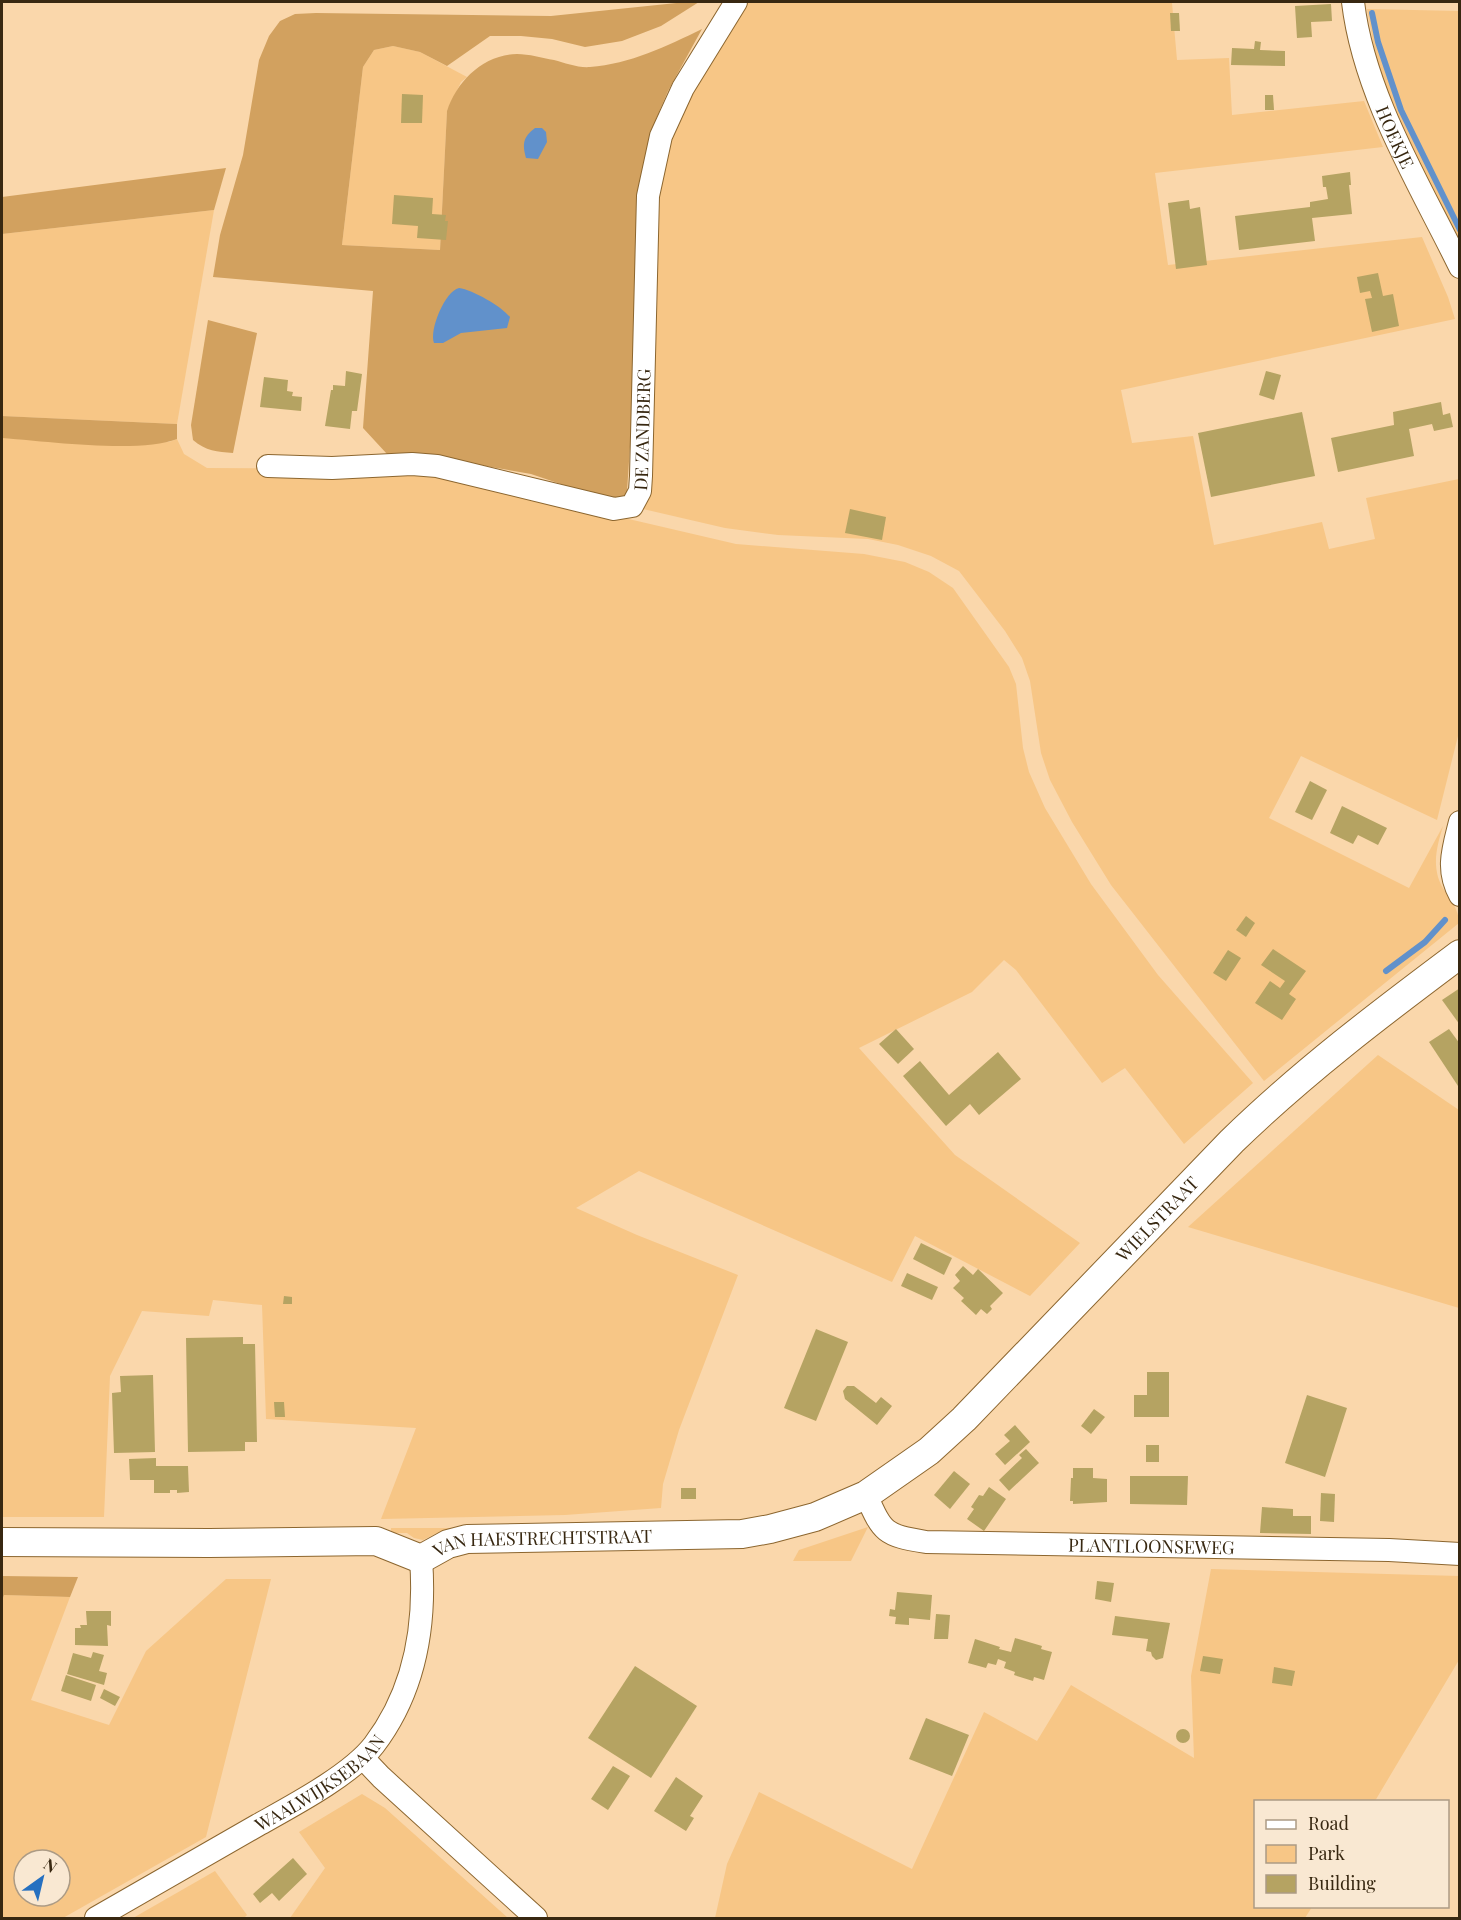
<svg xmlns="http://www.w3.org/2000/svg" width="1461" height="1920" font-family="'Playfair Display',serif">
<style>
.green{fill:#f7c686;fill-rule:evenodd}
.forest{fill:#d2a15f}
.water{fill:#6191cb}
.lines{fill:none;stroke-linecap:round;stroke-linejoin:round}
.stream{stroke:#6191cb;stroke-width:6}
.building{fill:#b5a362}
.minor-casing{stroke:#8c662f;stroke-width:24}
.tertiary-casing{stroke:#8c662f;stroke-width:30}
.minor{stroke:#fff;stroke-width:22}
.tertiary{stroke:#fff;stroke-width:28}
.labels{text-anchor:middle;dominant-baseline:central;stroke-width:4.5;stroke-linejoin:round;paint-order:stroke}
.street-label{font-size:18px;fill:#382811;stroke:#f9e8d2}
</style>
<rect width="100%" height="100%" fill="#fad7ab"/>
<g class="green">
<path d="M737,2H1215L1172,3L1177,60L1229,58L1232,115L1364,101L1383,147L1155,173L1168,265L1422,237L1448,297L1455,319L1121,390L1132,443L1193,436L1214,545L1322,522L1329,549L1375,539L1366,498L1459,479V732L1437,820L1301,756L1269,818L1409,888L1443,826C1438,843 1433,859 1438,877C1443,894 1459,904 1459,923L1264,1081L1111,885L1072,822L1050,780L1041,753L1030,681L1022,658L1005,631L959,571L931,556L898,545L868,539L778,535L725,528L643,509L662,159L670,124Z"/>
<polygon points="1367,9 1459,11 1459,245 1388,99 1378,68"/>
<polygon points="393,46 420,52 467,77 461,82 447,111 440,250 342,245 363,67 374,50"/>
<polygon points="214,210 177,424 2,416 2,234"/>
<polygon points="2,438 94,444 169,442 177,439 184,454 207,468 414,469 736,544 864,554 905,562 929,572 953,588 1009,667 1016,684 1023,748 1029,772 1045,808 1091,884 1158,975 1253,1083 1184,1144 1125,1068 1102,1083 1016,970 1004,960 972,992 859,1048 955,1155 1080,1243 1030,1296 915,1236 892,1282 639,1171 576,1208 637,1235 738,1275 679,1430 663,1484 661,1508 565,1515 381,1519 416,1428 266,1419 262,1305 213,1300 209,1316 142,1311 110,1376 104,1517 2,1517"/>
<polygon points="1378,1055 1459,1110 1459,1308 1188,1227"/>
<polygon points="868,1527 851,1561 793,1561 799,1550"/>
<polygon points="391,1528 451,1528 451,1532 437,1533 423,1540 414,1538 407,1533 391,1533"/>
<polygon points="1211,1569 1459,1576 1459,1660 1375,1801 1256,1802 1256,1906 1312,1907 1305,1918 715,1918 727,1864 759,1792 912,1869 984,1712 1037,1741 1071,1685 1194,1758 1191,1676"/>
<path d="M226,1579H271L206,1837L63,1918H2V1601L4,1595L70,1597L31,1700L109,1725L146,1651ZM24,1860H60V1896H24Z"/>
<polygon points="362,1794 385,1808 508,1918 290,1918 325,1868 299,1832"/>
<polygon points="215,1871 247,1915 244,1918 133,1918"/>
</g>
<g class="forest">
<path d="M686,2H699L661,26L622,41L585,47L552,39L521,36H490L447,66L420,52L393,46L374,50L363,67L342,245L440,250L447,111C457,81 483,55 517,54C529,54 542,58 554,60C565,63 578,68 590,67C630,64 667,46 702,29L668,91L656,119L650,151L626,506L531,474L433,457L387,454L363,428L373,291L213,277L220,235L243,155L259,60L269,36L280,21L295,14L316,13L551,16Z"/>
<polygon points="226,168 214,210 2,234 2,197"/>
<path d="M208,320L257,333L233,453C217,452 206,451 193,440L191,425Z"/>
<path d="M2,416L177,424V439C140,454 44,441 2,438Z"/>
<polygon points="2,1576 78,1577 70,1597 4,1595 2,1601"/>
</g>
<g class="water">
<path d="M535,128H542L546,132L547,142L538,159L526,158C522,144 523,137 535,128Z"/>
<path d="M459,288C473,290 501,306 510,317L507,328L461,333L443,343H434C429,330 445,291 459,288Z"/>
</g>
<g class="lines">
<g class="stream">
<polyline points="1372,13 1378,42 1401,110 1460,230"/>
<polyline points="1386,971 1425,942 1445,920"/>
</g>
</g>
<g class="building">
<polygon points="1331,4 1332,21 1311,22 1312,37 1297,38 1295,6"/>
<polygon points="1170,13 1179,13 1180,31 1171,31"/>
<polygon points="1255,41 1261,42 1260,50 1285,51 1285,66 1231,65 1232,48 1254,49"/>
<polygon points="402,94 423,95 422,123 401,123"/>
<polygon points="1265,95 1273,95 1274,110 1265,110"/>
<polygon points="1350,172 1351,185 1349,185 1352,214 1312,218 1315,241 1239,250 1235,216 1310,207 1310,202 1328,199 1326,187 1323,187 1322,176"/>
<polygon points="394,195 433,198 432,214 446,215 445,221 448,221 446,240 417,238 418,226 392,224"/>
<polygon points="1189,200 1190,209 1200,207 1207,265 1176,269 1168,203"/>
<polygon points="1378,273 1383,296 1393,294 1399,326 1372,332 1365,299 1372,298 1370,291 1360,293 1357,277"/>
<polygon points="346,371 362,374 357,411 352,411 350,429 325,426 331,390 333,390 333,385 345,386"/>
<polygon points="1266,371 1281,375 1274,400 1259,395"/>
<polygon points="264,377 288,380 287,391 293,392 292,396 302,397 301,411 260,407"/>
<polygon points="1441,402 1443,415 1450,413 1453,427 1434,431 1432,424 1409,429 1414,456 1338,472 1331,438 1394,425 1393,412"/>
<polygon points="1302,412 1315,476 1211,497 1198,433"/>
<polygon points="850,509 886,517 882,540 845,533"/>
<polygon points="1310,781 1327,790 1312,820 1295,812"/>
<polygon points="1342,806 1387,828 1378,845 1358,835 1353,844 1330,833"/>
<polygon points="1246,916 1255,923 1246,937 1236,930"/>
<polygon points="1273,949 1306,971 1289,994 1296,999 1282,1020 1255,1003 1270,981 1280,988 1285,981 1261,965"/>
<polygon points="1228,950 1241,958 1226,981 1213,973"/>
<polygon points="1460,988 1460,1025 1442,1000"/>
<polygon points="896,1029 914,1049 898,1064 879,1044"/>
<polygon points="1449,1029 1460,1044 1460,1089 1429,1042"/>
<polygon points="998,1052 1021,1079 979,1115 970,1104 946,1126 903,1076 920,1061 949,1095"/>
<polygon points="921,1243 952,1258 944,1275 913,1259"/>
<polygon points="963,1266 973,1275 978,1269 1003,1293 990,1306 992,1309 987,1314 981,1309 976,1315 961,1301 964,1298 953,1288 960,1281 955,1275"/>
<polygon points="907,1273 938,1287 932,1300 901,1286"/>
<polygon points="284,1296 292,1297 292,1304 283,1304"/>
<polygon points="816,1329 848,1342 816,1421 784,1408"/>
<polygon points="243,1337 243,1344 255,1344 257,1442 245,1442 245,1451 188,1452 186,1338"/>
<polygon points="1147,1372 1169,1372 1169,1417 1134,1417 1134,1395 1147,1395"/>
<polygon points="153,1375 155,1452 114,1453 112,1393 121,1392 120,1376"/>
<polygon points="847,1386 854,1386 876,1403 881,1397 892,1406 877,1425 845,1399 843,1391"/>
<polygon points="1307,1395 1347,1408 1325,1477 1285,1463"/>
<polygon points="274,1402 284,1402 285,1417 275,1417"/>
<polygon points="1094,1409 1105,1417 1091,1434 1081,1426"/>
<polygon points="1015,1425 1030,1442 1005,1465 995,1454 1010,1441 1004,1435"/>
<rect x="1146" y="1445" width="13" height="17"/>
<polygon points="1026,1449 1039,1463 1009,1491 999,1480 1022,1458 1019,1455"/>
<polygon points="156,1458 156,1466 188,1466 189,1492 177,1493 177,1490 170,1490 170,1493 154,1493 154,1480 130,1480 129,1459"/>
<polygon points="1073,1468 1093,1468 1093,1478 1107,1479 1107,1502 1073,1504 1073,1501 1070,1501 1071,1478 1073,1478"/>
<polygon points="954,1471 970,1484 950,1509 934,1495"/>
<polygon points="1130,1476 1188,1476 1187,1505 1130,1504"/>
<polygon points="989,1487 1006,1499 984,1531 967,1519 974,1509 971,1507 979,1495 983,1496"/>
<rect x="681" y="1488" width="15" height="11"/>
<polygon points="1321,1493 1335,1494 1334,1522 1320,1521"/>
<polygon points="1262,1507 1293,1509 1293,1516 1311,1516 1311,1534 1260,1533"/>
<polygon points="1097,1581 1114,1583 1111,1602 1095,1599"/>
<polygon points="897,1592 932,1595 930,1620 909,1618 909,1625 895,1624 896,1617 889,1616 890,1609 895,1610"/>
<polygon points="86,1611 111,1611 111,1626 107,1625 108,1646 75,1645 75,1628 81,1628 80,1625 87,1625"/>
<polygon points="936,1614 950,1615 948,1639 934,1639"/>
<polygon points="1115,1616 1170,1623 1163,1658 1156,1660 1152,1656 1151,1652 1146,1651 1148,1639 1112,1635"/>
<polygon points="1015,1638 1042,1646 1041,1649 1052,1652 1044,1680 1034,1677 1033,1681 1014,1675 1015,1672 1004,1668 1006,1662 998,1659 996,1665 988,1663 986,1668 968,1663 975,1639 1000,1647 999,1649 1011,1652"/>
<polygon points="93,1652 104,1655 99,1671 107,1673 104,1685 67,1674 73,1653 91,1658"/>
<polygon points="1203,1656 1223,1659 1220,1674 1200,1671"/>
<polygon points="635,1666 697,1706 651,1778 588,1738"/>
<polygon points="1274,1667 1295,1671 1292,1686 1272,1683"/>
<polygon points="66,1675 96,1685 91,1701 61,1691"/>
<polygon points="104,1689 120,1697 115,1706 100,1698"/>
<polygon points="926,1718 969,1735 952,1776 909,1759"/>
<circle cx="1183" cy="1736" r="7"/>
<polygon points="613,1766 630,1776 608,1810 591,1799"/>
<polygon points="676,1777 703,1796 690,1816 694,1818 686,1831 654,1811"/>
<polygon points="293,1858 307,1874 279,1901 272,1893 260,1903 253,1894"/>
</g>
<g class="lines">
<defs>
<g id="minor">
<path id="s1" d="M1353,2C1364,95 1419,183 1460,267"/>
<path id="s2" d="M268,466L332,468L412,464L437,466L614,509L632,506L640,491L641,476L648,196L661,136L683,88L736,2"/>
<path d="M1460,822C1453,850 1446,869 1460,895"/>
<path id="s3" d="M866,1495C883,1533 884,1535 926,1542L1389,1550L1460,1554"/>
<polyline points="363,1758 381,1777 536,1918"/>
<path id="s4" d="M96,1918C150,1887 204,1856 258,1825C292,1806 351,1775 374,1745C415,1691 426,1625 421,1559"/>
</g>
<g id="tertiary">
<path id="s5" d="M2,1542L209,1543L376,1541L421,1559L448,1544L467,1539L742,1534L770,1529L815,1517L866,1495L929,1451L964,1419L1232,1141C1303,1072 1381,1013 1460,954"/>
</g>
</defs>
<use href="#minor" class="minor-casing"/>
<use href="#tertiary" class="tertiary-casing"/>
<use href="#minor" class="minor"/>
<use href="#tertiary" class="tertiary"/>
</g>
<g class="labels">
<g class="street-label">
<text stroke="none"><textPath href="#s1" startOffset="142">HOEKJE</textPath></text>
<text stroke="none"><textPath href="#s2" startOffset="448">DE ZANDBERG</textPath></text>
<text stroke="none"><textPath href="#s5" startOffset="1281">WIELSTRAAT</textPath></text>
<text stroke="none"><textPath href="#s5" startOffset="548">VAN HAESTRECHTSTRAAT</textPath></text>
<text stroke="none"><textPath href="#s3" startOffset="308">PLANTLOONSEWEG</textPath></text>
<text stroke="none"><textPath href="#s4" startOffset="262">WAALWIJKSEBAAN</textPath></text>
</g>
</g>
<rect width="1461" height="1920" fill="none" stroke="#382811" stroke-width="6"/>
<rect x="1254" y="1800" width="195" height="108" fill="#f9e8d2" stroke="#ac9b85" stroke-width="1.5"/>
<rect x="1266" y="1820" width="30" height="9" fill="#ffffff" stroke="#ac9b85" stroke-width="1.5"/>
<text x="1308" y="1830" font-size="18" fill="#382811">Road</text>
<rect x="1266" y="1845" width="30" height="18" fill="#f7c686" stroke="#ac9b85" stroke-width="1.5"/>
<text x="1308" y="1860" font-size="18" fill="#382811">Park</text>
<rect x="1266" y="1875" width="30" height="18" fill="#b5a362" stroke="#ac9b85" stroke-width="1.5"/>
<text x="1308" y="1890" font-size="18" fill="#382811">Building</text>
<g transform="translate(42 1878) rotate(34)"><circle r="28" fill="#f9e8d2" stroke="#ac9b85" stroke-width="1.5"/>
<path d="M0-4.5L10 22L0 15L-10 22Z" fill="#2670c0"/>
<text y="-9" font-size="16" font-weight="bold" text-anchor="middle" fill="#382811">N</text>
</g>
</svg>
